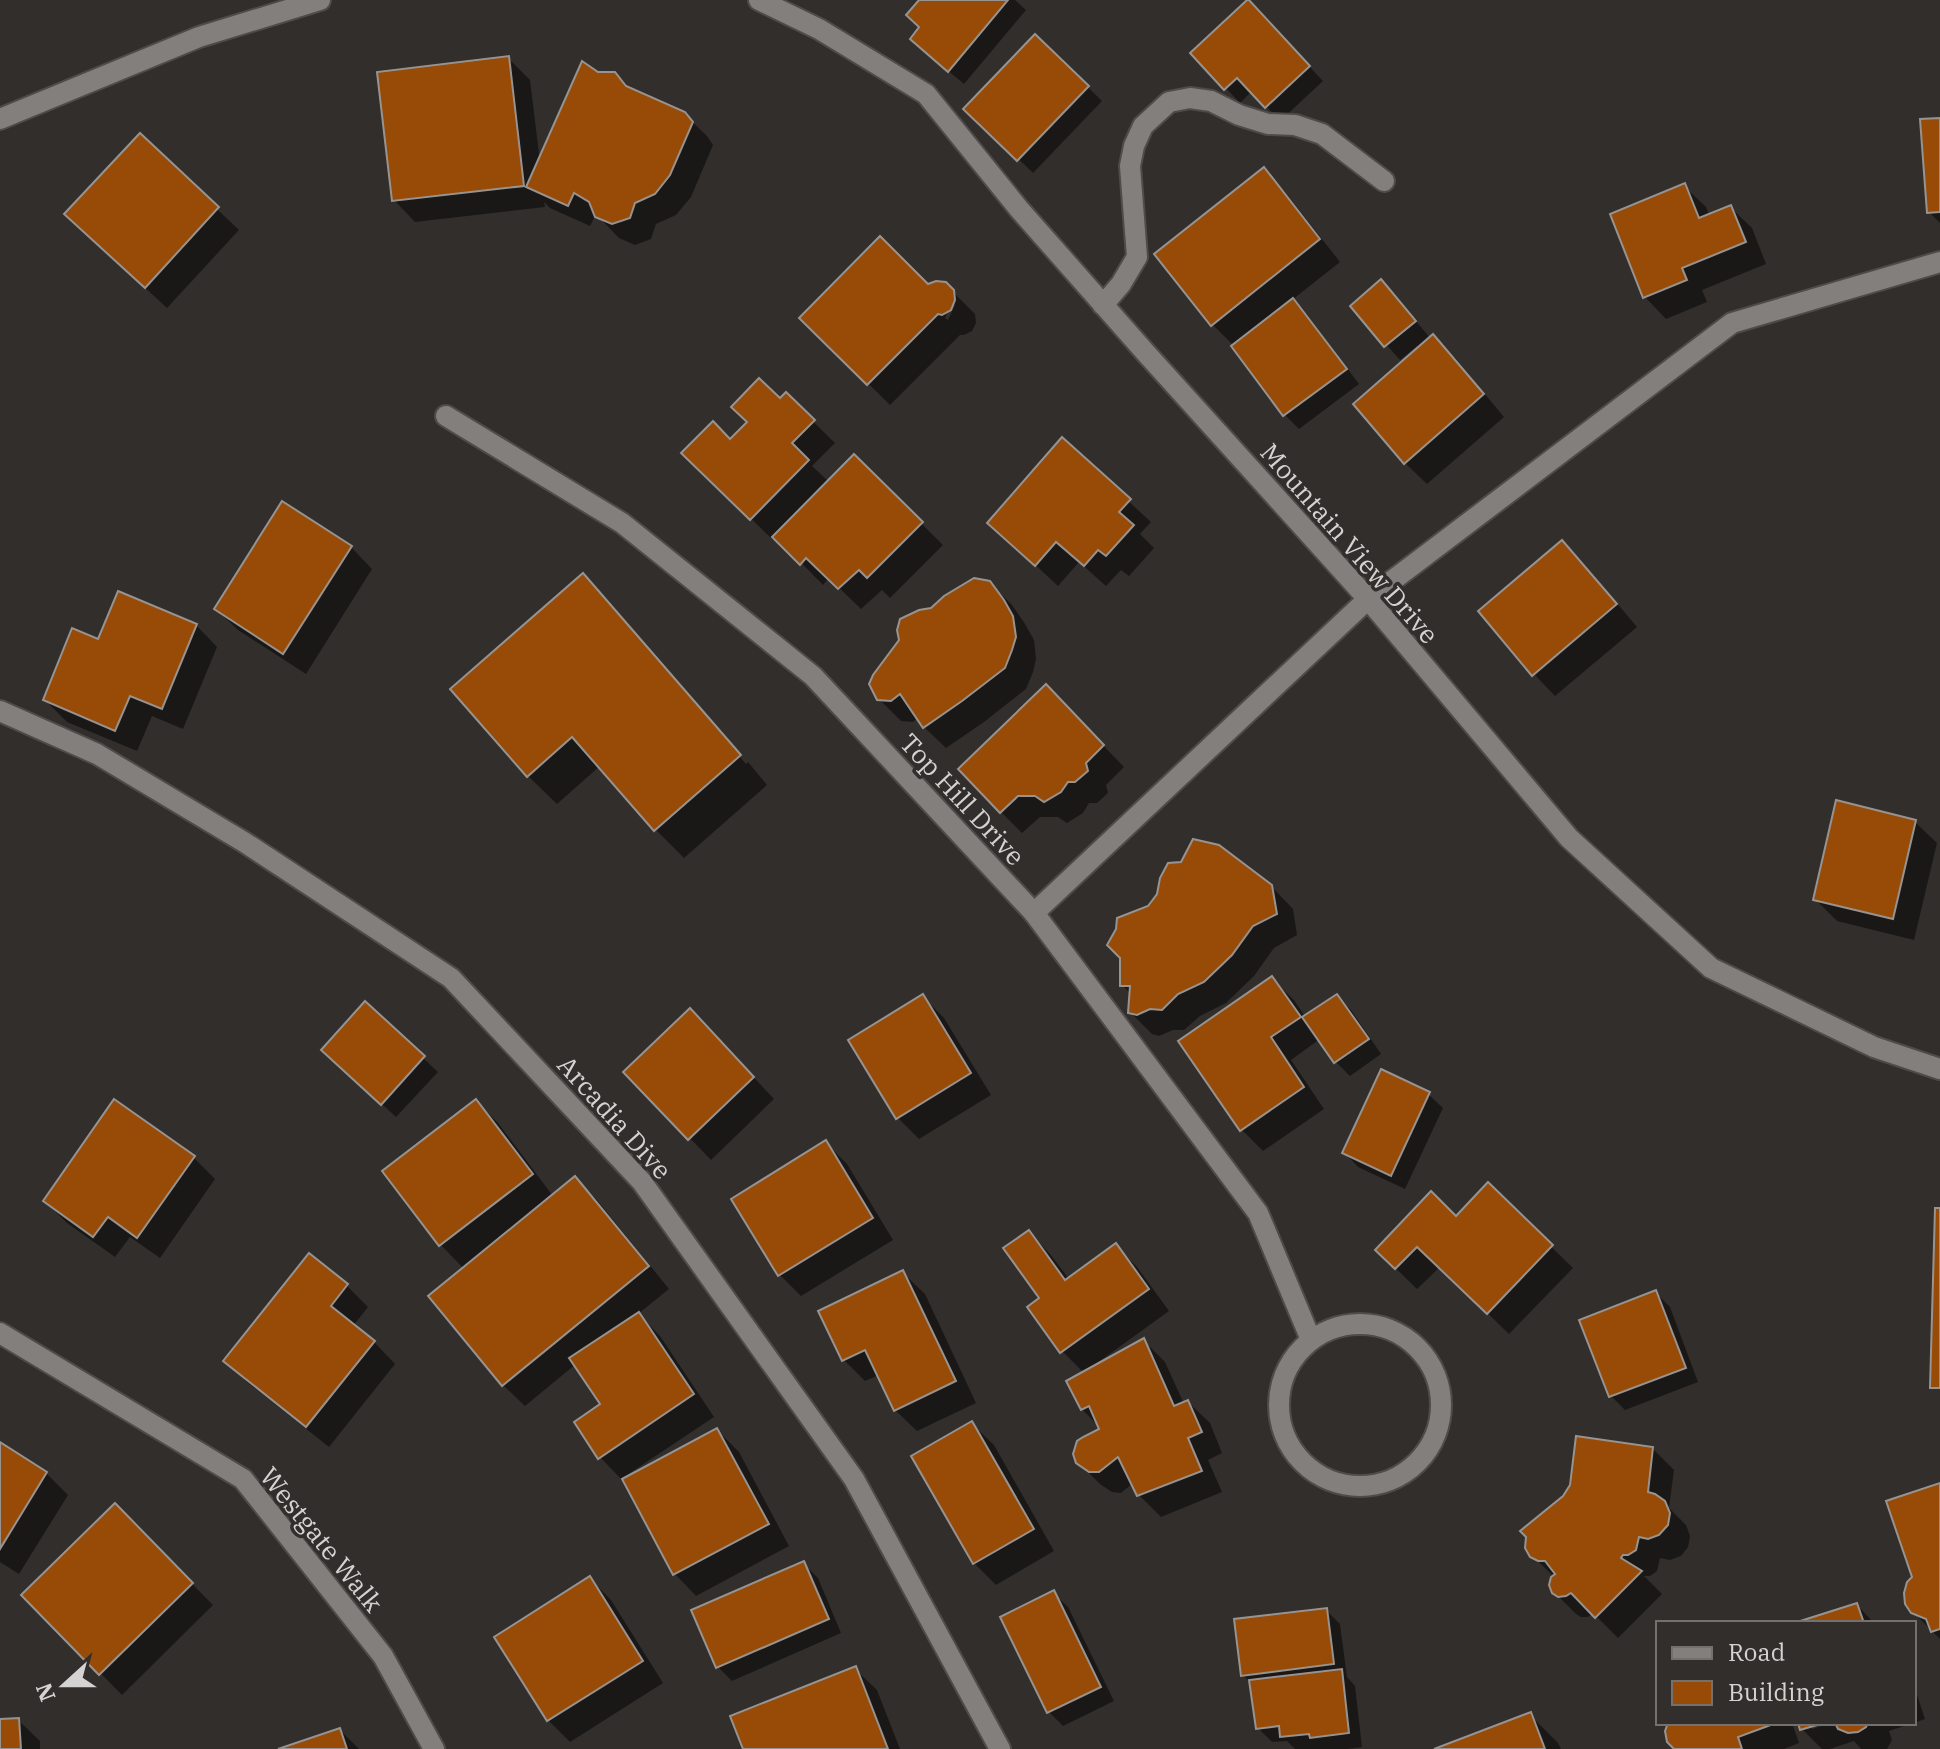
<svg xmlns="http://www.w3.org/2000/svg" width="1940" height="1749" font-family="'IBM Plex Serif',serif">
<style>
.shadow{fill:#0007;fill-rule:evenodd}
.building{fill:#974b07;stroke:#979391;stroke-width:2}
.lines{fill:none;stroke-linecap:round;stroke-linejoin:round}
.minor-casing{stroke:#4e4b49;stroke-width:24}
.minor{stroke:#837f7d;stroke-width:20}
.labels{text-anchor:middle;dominant-baseline:central;stroke-width:7;stroke-linejoin:round;paint-order:stroke}
.street-label{font-size:26px;fill:#d5d3d2;stroke:#312e2c}
</style>
<rect width="100%" height="100%" fill="#312e2c"/>
<g class="shadow">
<polygon points="921,0 1015,0 1026,10 964,84 927,53"/>
<polygon points="1262,16 1323,81 1280,121 1252,91 1240,103 1193,53"/>
<polygon points="1035,36 1102,101 1033,173 966,108"/>
<polygon points="508,58 530,80 540,162 598,74 614,74 631,91 684,114 707,136 713,145 691,197 676,215 656,224 651,239 635,245 619,238 596,214 590,226 550,208 544,202 545,207 415,222 394,200"/>
<polygon points="1940,120 1940,223 1929,212"/>
<polygon points="140,136 239,230 167,308 88,235"/>
<polygon points="1264,170 1285,192 1340,262 1292,300 1307,315 1359,384 1299,429 1285,415 1234,346 1212,324"/>
<polygon points="1684,186 1706,207 1709,215 1730,207 1752,228 1766,264 1702,290 1707,302 1666,319 1645,297"/>
<path d="M945,284L975,314L976,323L972,331L964,335H960L890,405L802,318L928,287ZM951,305H955L948,320L945,318Z"/>
<polygon points="1395,296 1431,339 1433,337 1455,358 1504,417 1427,484 1405,463 1419,349 1417,346 1400,360 1352,306"/>
<polygon points="786,395 835,443 812,466 829,482 854,457 943,545 890,598 882,590 861,609 829,578 823,585 776,537 773,540 684,453 730,441"/>
<polygon points="1062,440 1151,522 1140,534 1154,548 1129,576 1121,570 1106,586 1079,562 1058,586 990,523"/>
<polygon points="1562,542 1584,564 1637,627 1555,696 1534,674"/>
<polygon points="351,547 372,569 306,674 238,630 216,609"/>
<polygon points="582,576 609,603 605,603 746,764 748,762 767,785 684,858 656,830 600,766 557,804 528,776 453,689"/>
<polygon points="989,582 1012,605 1025,624 1034,640 1036,659 1033,672 1026,689 984,722 946,748 924,727 918,718 913,722 901,721 879,699"/>
<polygon points="196,625 217,647 183,729 152,716 137,751 67,722 45,700 99,642"/>
<polygon points="1067,708 1124,767 1106,785 1108,793 1097,803 1089,803 1083,813 1067,823 1058,817 1040,817 1022,833 1001,812"/>
<polygon points="1915,822 1937,843 1914,940 1837,921 1816,900"/>
<polygon points="1271,886 1293,909 1297,935 1274,948 1254,976 1226,1003 1200,1016 1184,1030 1173,1030 1159,1036 1152,1034 1130,1012 1131,994 1122,985"/>
<polygon points="1272,979 1294,1000 1306,1018 1337,996 1351,1010 1381,1054 1350,1076 1336,1062 1320,1039 1291,1060 1324,1109 1263,1151 1242,1130"/>
<polygon points="923,997 944,1018 991,1095 919,1139 898,1118"/>
<polygon points="365,1004 438,1072 396,1117 338,1064"/>
<polygon points="711,1032 774,1099 711,1160 626,1072"/>
<polygon points="1428,1094 1443,1108 1405,1189 1358,1167 1344,1152"/>
<polygon points="476,1101 498,1123 553,1196 575,1178 597,1200 669,1289 638,1314 660,1336 714,1417 624,1477 626,1479 717,1430 739,1452 789,1546 696,1596 675,1574 624,1477 621,1479 600,1457 602,1405 576,1364 525,1406 503,1385 464,1269 441,1245 385,1171"/>
<polygon points="826,1143 847,1164 893,1240 801,1296 780,1275"/>
<polygon points="193,1157 215,1179 160,1258 130,1237 115,1257 67,1223 45,1201"/>
<polygon points="1488,1185 1573,1268 1509,1334 1440,1267 1417,1289 1377,1250 1456,1219"/>
<polygon points="1029,1232 1050,1254 1069,1279 1116,1246 1137,1267 1169,1311 1097,1363 1098,1366 1144,1341 1165,1362 1184,1404 1188,1402 1210,1423 1222,1453 1208,1460 1222,1492 1161,1517 1139,1495 1133,1483 1121,1493 1112,1492 1100,1484 1078,1462 1102,1430 1082,1409 1084,1373 1062,1351 1041,1299"/>
<polygon points="309,1255 347,1286 368,1307 353,1326 374,1342 395,1364 329,1447 247,1382 226,1361"/>
<polygon points="903,1273 925,1294 976,1403 917,1431 895,1410 879,1375 865,1381 844,1360"/>
<polygon points="1655,1292 1670,1307 1698,1382 1625,1410 1611,1396"/>
<polygon points="972,1424 994,1445 1054,1551 996,1585 974,1563"/>
<polygon points="0,1445 46,1473 68,1495 19,1574 0,1562"/>
<polygon points="1652,1448 1674,1470 1669,1508 1686,1525 1690,1536 1688,1547 1681,1556 1670,1560 1660,1558 1657,1571 1650,1576 1644,1576 1662,1594 1618,1638 1593,1613 1588,1617 1581,1617 1576,1614 1554,1592 1554,1577 1532,1555"/>
<polygon points="1940,1485 1940,1639 1913,1612 1914,1577"/>
<polygon points="115,1506 213,1605 122,1695 24,1595"/>
<polygon points="804,1564 818,1578 841,1633 732,1681 718,1667"/>
<polygon points="590,1579 611,1600 663,1683 570,1742 548,1720"/>
<polygon points="1053,1593 1068,1607 1114,1701 1063,1726 1049,1712"/>
<polygon points="1857,1605 1874,1623 1879,1623 1800,1623"/>
<polygon points="1326,1610 1340,1624 1347,1677 1355,1686 1362,1747 1347,1749 1295,1749 1287,1741 1272,1742 1258,1728 1252,1684 1243,1675"/>
<polygon points="855,1669 877,1690 900,1749 745,1749"/>
<polygon points="1914,1686 1925,1719 1914,1723"/>
<polygon points="1530,1715 1558,1743 1561,1749 1440,1749"/>
<polygon points="18,1720 40,1741 40,1749 0,1749 0,1721"/>
<polygon points="1670,1723 1792,1723 1799,1743 1784,1749 1677,1749"/>
<polygon points="1800,1723 1817,1723 1812,1725 1812,1729 1831,1723 1913,1723 1889,1731 1892,1740 1887,1749 1861,1749 1854,1741 1830,1749 1822,1749 1802,1729"/>
<polygon points="340,1730 359,1749 284,1749"/>
</g>
<g class="building">
<polygon points="919,0 1008,0 948,72 910,39 919,27 906,15"/>
<polygon points="1247,0 1249,0 1310,66 1265,108 1237,78 1224,90 1190,53"/>
<polygon points="1035,34 1089,86 1017,161 963,109"/>
<polygon points="509,56 524,186 392,201 377,72"/>
<polygon points="582,61 598,72 615,72 626,86 685,112 693,122 670,175 655,194 635,203 630,218 612,224 595,217 589,202 574,193 568,206 526,187"/>
<polygon points="1940,118 1940,212 1927,213 1920,119"/>
<polygon points="140,133 219,207 145,288 64,214"/>
<polygon points="1264,167 1320,239 1211,326 1154,254"/>
<polygon points="1685,183 1699,218 1731,205 1746,242 1682,268 1687,280 1643,298 1610,214"/>
<polygon points="880,236 928,284 936,281 946,282 954,290 955,300 951,310 942,315 938,314 867,385 799,318"/>
<polygon points="1381,279 1416,321 1384,347 1350,306"/>
<polygon points="1293,298 1347,369 1283,416 1231,346"/>
<polygon points="1433,334 1484,394 1404,464 1353,404"/>
<polygon points="759,378 780,398 786,392 815,420 792,443 809,460 750,520 681,453 713,421 730,439 747,422 731,407"/>
<polygon points="1062,437 1131,499 1119,512 1134,525 1106,556 1098,550 1084,566 1056,542 1035,566 987,523"/>
<polygon points="854,454 923,522 867,578 859,570 838,589 806,558 800,565 772,537"/>
<polygon points="282,501 352,546 283,654 214,609"/>
<polygon points="1562,540 1617,604 1532,676 1478,611"/>
<polygon points="583,573 741,755 654,831 572,737 527,777 450,689"/>
<polygon points="974,578 990,581 1004,600 1013,616 1016,637 1012,650 1005,668 962,701 923,728 900,694 891,701 877,700 869,684 873,675 899,640 897,630 900,619 919,610 931,608 944,596"/>
<polygon points="118,591 197,624 162,709 130,696 115,731 43,700 72,628 98,639"/>
<polygon points="1046,684 1104,745 1086,763 1088,771 1075,782 1068,782 1061,792 1044,802 1035,796 1018,796 1000,813 958,769"/>
<polygon points="1836,800 1916,820 1893,919 1813,900"/>
<polygon points="1193,839 1219,845 1272,885 1277,914 1253,926 1232,955 1204,982 1178,994 1162,1010 1150,1009 1137,1015 1128,1013 1130,986 1120,986 1120,958 1107,945 1116,929 1117,918 1148,906 1157,894 1160,878 1168,863 1181,862"/>
<polygon points="1272,976 1301,1017 1271,1037 1304,1087 1240,1131 1178,1041"/>
<polygon points="923,994 971,1073 896,1119 848,1040"/>
<polygon points="1337,994 1369,1039 1334,1063 1302,1017"/>
<polygon points="365,1001 425,1056 381,1105 321,1050"/>
<polygon points="690,1008 754,1077 688,1140 623,1072"/>
<polygon points="1381,1069 1430,1092 1391,1176 1342,1153"/>
<polygon points="114,1099 195,1156 137,1238 108,1217 93,1237 43,1201"/>
<polygon points="476,1099 533,1174 439,1246 382,1171"/>
<polygon points="826,1140 873,1218 778,1276 731,1199"/>
<polygon points="575,1176 649,1266 502,1386 428,1296"/>
<polygon points="1488,1182 1553,1245 1487,1314 1417,1247 1395,1269 1375,1250 1431,1191 1456,1216"/>
<polygon points="1935,1208 1940,1208 1940,1388 1930,1388"/>
<polygon points="1029,1230 1065,1280 1116,1243 1149,1289 1060,1353 1027,1307 1039,1298 1003,1248"/>
<polygon points="309,1253 348,1284 331,1306 375,1341 306,1427 223,1361"/>
<polygon points="903,1270 956,1381 894,1411 865,1350 842,1361 818,1311"/>
<polygon points="1656,1290 1686,1368 1609,1397 1579,1320"/>
<polygon points="639,1312 694,1394 598,1459 574,1422 600,1404 569,1358"/>
<polygon points="1144,1338 1174,1406 1188,1400 1202,1432 1188,1438 1202,1471 1137,1496 1118,1457 1099,1472 1089,1472 1076,1463 1073,1454 1077,1441 1083,1437 1099,1429 1089,1406 1081,1410 1066,1381"/>
<polygon points="972,1421 1034,1529 973,1564 911,1456"/>
<polygon points="717,1428 769,1524 673,1575 622,1479"/>
<polygon points="1576,1436 1653,1447 1648,1492 1655,1494 1665,1501 1670,1513 1668,1525 1659,1535 1648,1539 1639,1537 1636,1550 1628,1555 1623,1555 1621,1558 1642,1571 1595,1618 1571,1593 1566,1596 1558,1597 1552,1593 1549,1585 1551,1577 1555,1574 1545,1561 1538,1561 1530,1557 1525,1548 1526,1537 1520,1531 1563,1496 1570,1485"/>
<polygon points="0,1442 47,1472 0,1549"/>
<polygon points="1940,1483 1940,1629 1931,1632 1926,1619 1911,1613 1905,1604 1904,1593 1907,1582 1912,1577 1886,1501"/>
<polygon points="115,1503 193,1583 99,1675 21,1595"/>
<polygon points="804,1561 829,1619 716,1668 691,1610"/>
<polygon points="590,1576 643,1661 547,1721 494,1637"/>
<polygon points="1054,1590 1101,1687 1047,1713 1000,1617"/>
<polygon points="1857,1603 1864,1623 1794,1623"/>
<polygon points="1327,1608 1334,1664 1241,1676 1234,1619"/>
<polygon points="856,1666 888,1749 743,1749 730,1716"/>
<polygon points="1342,1669 1349,1733 1310,1738 1309,1734 1280,1737 1279,1726 1256,1729 1249,1680"/>
<polygon points="1531,1712 1545,1749 1434,1749"/>
<polygon points="19,1718 21,1749 0,1749 0,1719"/>
<polygon points="1668,1723 1776,1723 1738,1737 1742,1749 1674,1749 1667,1742 1665,1731"/>
<polygon points="1798,1723 1824,1723 1800,1730"/>
<polygon points="1835,1723 1868,1723 1866,1727 1858,1732 1848,1733 1838,1729"/>
<polygon points="340,1728 347,1749 278,1749"/>
</g>
<g class="lines">
<defs>
<g id="minor">
<polyline points="759,0 819,29 926,94 1019,209 1145,352 1368,599 1569,838 1711,968 1874,1047 1940,1069"/>
<polyline points="0,119 199,37 320,0"/>
<polyline points="1103,305 1121,284 1137,257 1130,166 1134,146 1143,126 1169,102 1190,98 1211,101 1239,115 1268,124 1295,125 1322,134 1384,181"/>
<polyline points="446,416 622,523 813,676 1034,913 1258,1213 1311,1340"/>
<polyline points="0,711 97,754 244,842 451,978 642,1182 854,1479 1000,1749"/>
<polyline points="1034,913 1368,599 1732,323 1940,262"/>
<circle cx="1360" cy="1405" r="81"/>
<polyline points="0,1333 243,1479 383,1656 434,1749"/>
</g>
</defs>
<use href="#minor" class="minor-casing"/>
<use href="#minor" class="minor"/>
</g>
<g class="labels">
<g class="street-label">
<text transform="translate(1350 543) rotate(49)">Mountain View Drive</text>
<text transform="translate(963 799) rotate(47)">Top Hill Drive</text>
<text transform="translate(615 1117) rotate(48)">Arcadia Dive</text>
<text transform="translate(322 1539) rotate(51)">Westgate Walk</text>
</g>
</g>
<rect x="1656" y="1621" width="260" height="104" fill="#312e2c" stroke="#73706e" stroke-width="2"/>
<rect x="1672" y="1647" width="40" height="12" fill="#837f7d" stroke="#73706e" stroke-width="2"/>
<text x="1728" y="1661" font-size="24" fill="#d5d3d2">Road</text>
<rect x="1672" y="1681" width="40" height="24" fill="#974b07" stroke="#73706e" stroke-width="2"/>
<text x="1728" y="1701" font-size="24" fill="#d5d3d2">Building</text>
<g transform="translate(64 1685) rotate(249)" stroke="#312e2c" stroke-width="6" paint-order="stroke">
<path d="M0-6L14 30L0 20L-14 30Z" fill="#d5d3d2"/>
<text y="-12" font-size="22" font-weight="bold" text-anchor="middle" fill="#d5d3d2">N</text>
</g>
</svg>
